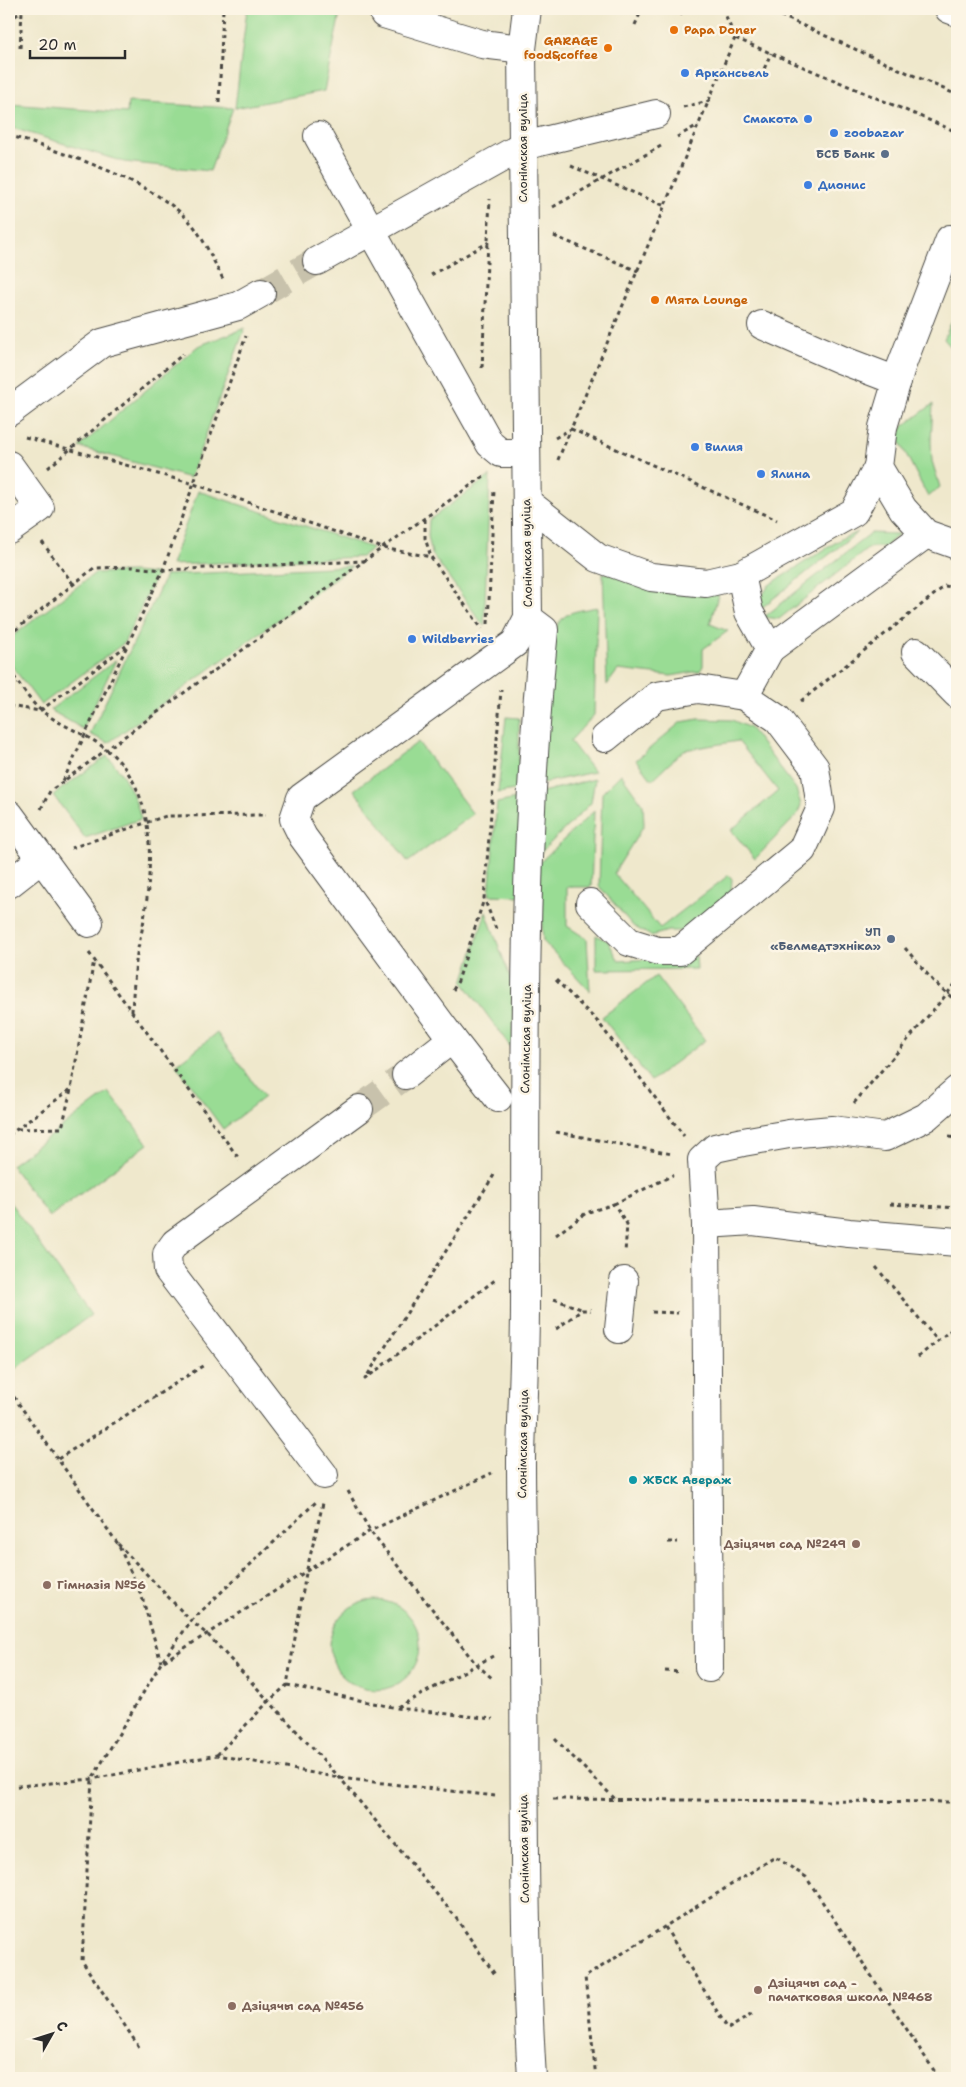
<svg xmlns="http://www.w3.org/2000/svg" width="966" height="2087" font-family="'Shantell Sans',sans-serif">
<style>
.green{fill:#99dc94;stroke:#628460}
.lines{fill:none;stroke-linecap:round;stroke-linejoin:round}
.minor-tunnel{stroke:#c8c2ac;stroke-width:28;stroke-dasharray:28 14;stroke-linecap:butt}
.minor-casing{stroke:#484743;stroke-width:30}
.major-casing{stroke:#484743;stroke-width:30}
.path{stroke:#484743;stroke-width:3;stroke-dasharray:4 4;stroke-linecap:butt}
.minor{stroke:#fff;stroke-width:28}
.major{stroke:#fff;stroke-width:28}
.food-dot{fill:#e8710a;stroke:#fcf5e5;stroke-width:2}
.shop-dot{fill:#3f7fe0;stroke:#fcf5e5;stroke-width:2}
.service-dot{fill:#5c6f8a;stroke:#fcf5e5;stroke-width:2}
.culture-dot{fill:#0f9aa8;stroke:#fcf5e5;stroke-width:2}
.education-dot{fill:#8d6e63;stroke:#fcf5e5;stroke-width:2}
.labels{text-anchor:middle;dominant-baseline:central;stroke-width:5;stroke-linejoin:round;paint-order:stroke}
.food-label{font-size:12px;font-weight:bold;fill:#c56008;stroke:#fcf5e5;text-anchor:start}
.shop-label{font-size:12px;font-weight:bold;fill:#366cbe;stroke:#fcf5e5;text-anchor:start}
.street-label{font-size:12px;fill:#2b2b2b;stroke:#fcf5e5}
.service-label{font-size:12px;font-weight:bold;fill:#4e5e75;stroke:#fcf5e5;text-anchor:end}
.culture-label{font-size:12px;font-weight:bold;fill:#0d838f;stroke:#fcf5e5;text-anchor:start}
.education-label{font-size:12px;font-weight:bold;fill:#785e54;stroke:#fcf5e5;text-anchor:start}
</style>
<rect width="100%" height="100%" fill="#fcf5e5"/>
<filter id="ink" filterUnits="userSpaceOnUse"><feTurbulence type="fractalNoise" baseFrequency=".02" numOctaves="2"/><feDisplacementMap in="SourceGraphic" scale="10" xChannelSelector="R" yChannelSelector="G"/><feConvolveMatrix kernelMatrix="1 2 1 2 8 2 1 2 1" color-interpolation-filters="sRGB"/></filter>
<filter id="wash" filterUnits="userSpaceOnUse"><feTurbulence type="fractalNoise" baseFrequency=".0096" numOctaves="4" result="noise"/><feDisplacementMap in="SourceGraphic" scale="20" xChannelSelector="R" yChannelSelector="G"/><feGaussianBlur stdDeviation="1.12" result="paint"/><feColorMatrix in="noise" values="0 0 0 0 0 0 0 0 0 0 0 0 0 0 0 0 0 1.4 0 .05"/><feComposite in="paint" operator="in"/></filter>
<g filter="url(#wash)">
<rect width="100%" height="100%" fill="#efe8cc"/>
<g class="green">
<polygon points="247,9 341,9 324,91 235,108"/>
<polygon points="128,102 233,108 210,171 124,162 9,127 9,104 127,113"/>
<polygon points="957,309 957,354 944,339"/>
<polygon points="245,328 190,478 79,447 198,346"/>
<polygon points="933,404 931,442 932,461 940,487 928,497 898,438 902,427"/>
<polygon points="490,476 484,626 432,554 428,536 429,520"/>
<polygon points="198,491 373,548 361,557 171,565"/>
<polygon points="858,532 760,609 762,596 769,585 841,539"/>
<polygon points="871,533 899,534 885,547 870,547 779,619 764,617"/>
<polygon points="352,566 108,743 90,734 166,575"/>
<polygon points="133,572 157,574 124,643 41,705 9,662 9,639 95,573"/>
<polygon points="603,573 719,592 710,624 728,631 703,649 703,666 700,671 671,676 618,670 607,685"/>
<path d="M597,607L594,715L570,741L594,772L538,784L550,637C565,610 568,613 597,607Z"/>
<polygon points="116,660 83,729 50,710"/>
<polygon points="506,717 519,718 519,789 498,793"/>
<polygon points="699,719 732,720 750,728 796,789 801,805 797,815 755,859 731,830 778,791 738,741 684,750 652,780 636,760 681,722"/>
<polygon points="418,742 473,814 408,862 354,790"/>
<path d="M107,756C125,775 135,794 141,819L85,838L53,795Z"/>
<polygon points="621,774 643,805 644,825 614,873 660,928 729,875 732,879 731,893 690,931 668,931 651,936 633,926 599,886 602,793"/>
<polygon points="595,779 591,803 535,858 538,793"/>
<polygon points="521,798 520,896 489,895 497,803"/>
<polygon points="594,811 591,887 567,887 567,926 587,939 590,991 543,941 538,864"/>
<polygon points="486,912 517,996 515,1053 463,982"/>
<polygon points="596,935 608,941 619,961 696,956 697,969 596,970"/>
<polygon points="656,976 705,1040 651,1081 602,1017"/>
<polygon points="217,1033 264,1097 223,1129 176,1065"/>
<polygon points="109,1092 148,1144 49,1217 11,1165"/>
<polygon points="9,1201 91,1315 12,1371 9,1367"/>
<circle cx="375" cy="1645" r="45"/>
</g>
</g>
<g filter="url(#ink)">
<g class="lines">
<g class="minor-tunnel">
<polyline points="261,293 317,261"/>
<polyline points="359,1109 406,1075"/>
</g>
<defs>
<g id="minor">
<polyline points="384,14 482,44 522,49"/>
<polyline points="318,136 490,444 501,453 526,453"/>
<polyline points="950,239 901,367 883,427 878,467 903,509 926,534 957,545"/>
<polyline points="317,261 523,146 656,114"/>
<polyline points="762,325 842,360 897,381"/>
<polyline points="9,412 102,343 238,306 261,293"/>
<polyline points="9,465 40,508 9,530"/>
<polyline points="527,502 598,558 651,577 706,583 741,575 854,512 878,467"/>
<polyline points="741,575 749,612 770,649 744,696"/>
<path d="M528,618L544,630C521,854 526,1081 525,1306C525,1357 522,1408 521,1459C521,1520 523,1581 524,1641C525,1787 523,1933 532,2078"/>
<polyline points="770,649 926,534"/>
<polyline points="916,652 957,694"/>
<polyline points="9,814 89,923"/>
<polyline points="9,884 41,859"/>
<polyline points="590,903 629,942 658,951 680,951 802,850 821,808 815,768 778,719 744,696 698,689 657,696 605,738"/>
<polyline points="406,1075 452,1039"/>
<polyline points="498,1098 452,1039 303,837 294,819 301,798 515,643 528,618 522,49 527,9"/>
<polyline points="706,1224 753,1221 849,1233 957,1242"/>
<polyline points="619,1329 624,1281"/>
<polyline points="324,1475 168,1270 167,1254 175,1243 359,1109"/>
<polyline points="709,1668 706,1224 702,1160 715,1148 743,1142 789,1134 832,1130 885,1137 926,1117 957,1090"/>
</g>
<polyline id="major" points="949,9 957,12"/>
</defs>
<use href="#minor" class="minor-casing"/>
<use href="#major" class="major-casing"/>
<g class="path">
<polyline points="723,9 735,38 957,132"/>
<polyline points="766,9 957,95"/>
<polyline points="680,15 683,9"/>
<polyline points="9,21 22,11"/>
<polyline points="635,25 642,9"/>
<polyline points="735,38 571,429 777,520"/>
<polyline points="20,48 22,11 25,9"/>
<polyline points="761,76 771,53"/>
<polyline points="219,102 223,9"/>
<polyline points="683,107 709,101"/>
<path d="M9,135C63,154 152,179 191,223C203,237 214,262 223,279"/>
<polyline points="677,137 698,125"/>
<polyline points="571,166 665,206"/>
<polyline points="553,207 661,146"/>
<polyline points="554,236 638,271"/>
<polyline points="431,275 489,242"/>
<polyline points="482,368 490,199"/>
<polyline points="25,437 194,484 383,548 431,557 482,629"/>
<polyline points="555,438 571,429 557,462"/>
<polyline points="48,468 183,354"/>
<polyline points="425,519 425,538 431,557"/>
<polyline points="42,542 74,585"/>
<polyline points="488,624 494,490"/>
<polyline points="9,635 94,568 133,567 163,570 364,561"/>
<path d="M9,670C18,681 30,703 42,711C62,727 88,734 107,750C158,790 153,868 143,925C141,937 137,949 136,962C134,978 133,995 132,1011"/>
<polyline points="801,701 945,586 957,588"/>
<polyline points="9,706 40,711 126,646"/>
<polyline points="63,781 163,570 246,336"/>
<polyline points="41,809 50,791 364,561 484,476"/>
<polyline points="71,848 166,816 266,815"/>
<polyline points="496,929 484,898 501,690"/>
<polyline points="905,948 934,982 957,1002"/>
<polyline points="89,953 240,1160"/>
<polyline points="556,980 598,1022 684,1136"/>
<polyline points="453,990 458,981 484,899"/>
<polyline points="854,1103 957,982"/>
<polyline points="17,1129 62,1128 71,1089"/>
<polyline points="556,1132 672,1154"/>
<polyline points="9,1135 71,1089 94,960"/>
<polyline points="949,1137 957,1138"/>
<polyline points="494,1175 365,1379 495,1280"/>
<polyline points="614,1204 673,1175"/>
<polyline points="890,1204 957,1208"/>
<polyline points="556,1235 586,1213 614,1204 627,1224 625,1253"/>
<polyline points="876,1267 938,1341"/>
<polyline points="554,1299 581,1309"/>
<polyline points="652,1312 678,1313"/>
<polyline points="556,1329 582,1310 591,1310"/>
<polyline points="918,1357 957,1325"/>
<polyline points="9,1390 118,1544 142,1597 161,1662"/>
<polyline points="58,1459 204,1365"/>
<polyline points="348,1491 370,1531 476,1664 493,1679"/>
<polyline points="668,1542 678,1542"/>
<polyline points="118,1544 191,1621 208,1635 340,1778 454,1915 496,1976"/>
<polyline points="164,1661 370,1531 492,1473"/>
<polyline points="665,1671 681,1672"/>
<polyline points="287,1685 397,1708 493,1719"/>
<polyline points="398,1707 493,1656"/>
<polyline points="555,1739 616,1800"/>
<polyline points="217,1755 269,1701 287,1685 306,1573 323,1503"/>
<polyline points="9,1787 92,1779 217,1755 340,1778 495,1796"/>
<polyline points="553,1799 957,1802"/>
<polyline points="665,1927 728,2029 754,2013"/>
<polyline points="139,2047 82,1961 92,1779 161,1663 191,1621 316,1502"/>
<polyline points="596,2078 585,1977 775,1857 806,1877 939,2078"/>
</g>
<use href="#minor" class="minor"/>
<use href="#major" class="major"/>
</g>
</g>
<g class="food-dot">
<circle cx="674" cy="30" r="5"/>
<circle cx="608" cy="48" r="5"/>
<circle cx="655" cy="300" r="5"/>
</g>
<g class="shop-dot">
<circle cx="685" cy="73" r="5"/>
<circle cx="808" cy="119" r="5"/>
<circle cx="834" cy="133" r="5"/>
<circle cx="808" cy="185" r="5"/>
<circle cx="695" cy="447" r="5"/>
<circle cx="761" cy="474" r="5"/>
<circle cx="412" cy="639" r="5"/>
</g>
<g class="service-dot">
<circle cx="885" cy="154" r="5"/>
<circle cx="891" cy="939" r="5"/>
</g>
<circle class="culture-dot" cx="633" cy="1480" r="5"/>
<g class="education-dot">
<circle cx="856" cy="1544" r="5"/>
<circle cx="47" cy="1585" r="5"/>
<circle cx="758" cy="1990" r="5"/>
<circle cx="232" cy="2006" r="5"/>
</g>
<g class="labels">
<g class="food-label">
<text x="684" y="30">Papa Doner</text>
<text x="598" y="41" text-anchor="end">GARAGE<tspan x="598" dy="14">food&amp;coffee</tspan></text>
<text x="665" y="300">Мята Lounge</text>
</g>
<g class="shop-label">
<text x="695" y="73">Аркансьель</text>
<text x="798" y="119" text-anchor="end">Смакота</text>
<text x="844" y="133">zoobazar</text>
<text x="818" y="185">Дионис</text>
<text x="705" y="447">Вилия</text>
<text x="771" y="474">Ялина</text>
<text x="422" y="639">Wildberries</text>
</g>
<g class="street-label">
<text transform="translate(523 148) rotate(-90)">Слонімская вуліца</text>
<text transform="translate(527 553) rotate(-91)">Слонімская вуліца</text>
<text transform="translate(526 1039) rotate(-89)">Слонімская вуліца</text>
<text transform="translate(523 1444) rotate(-89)">Слонімская вуліца</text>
<text transform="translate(524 1849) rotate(-91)">Слонімская вуліца</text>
</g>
<g class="service-label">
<text x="875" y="154">БСБ Банк</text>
<text x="881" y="932">УП<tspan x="881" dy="14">«Белмедтэхніка»</tspan></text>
</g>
<g class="culture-label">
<text x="643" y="1480">ЖБСК Авераж</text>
</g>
<g class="education-label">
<text x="846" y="1544" text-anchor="end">Дзіцячы сад №249</text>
<text x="57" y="1585">Гімназія №56</text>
<text x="768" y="1983">Дзіцячы сад -<tspan x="768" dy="14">пачатковая школа №468</tspan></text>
<text x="242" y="2006">Дзіцячы сад №456</text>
</g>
</g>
<rect width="966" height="2087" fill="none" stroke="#fcf5e5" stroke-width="30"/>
<g transform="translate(52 2034) rotate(51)" stroke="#fcf5e5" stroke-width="4" paint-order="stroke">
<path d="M0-4L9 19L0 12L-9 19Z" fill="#2b2b2b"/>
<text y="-8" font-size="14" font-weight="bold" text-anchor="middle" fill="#2b2b2b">С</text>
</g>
<path d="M30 50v8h95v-8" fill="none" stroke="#2b2b2b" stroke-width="2.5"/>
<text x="38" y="50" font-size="15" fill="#2b2b2b" stroke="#fcf5e5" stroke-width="4" paint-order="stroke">20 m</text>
</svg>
